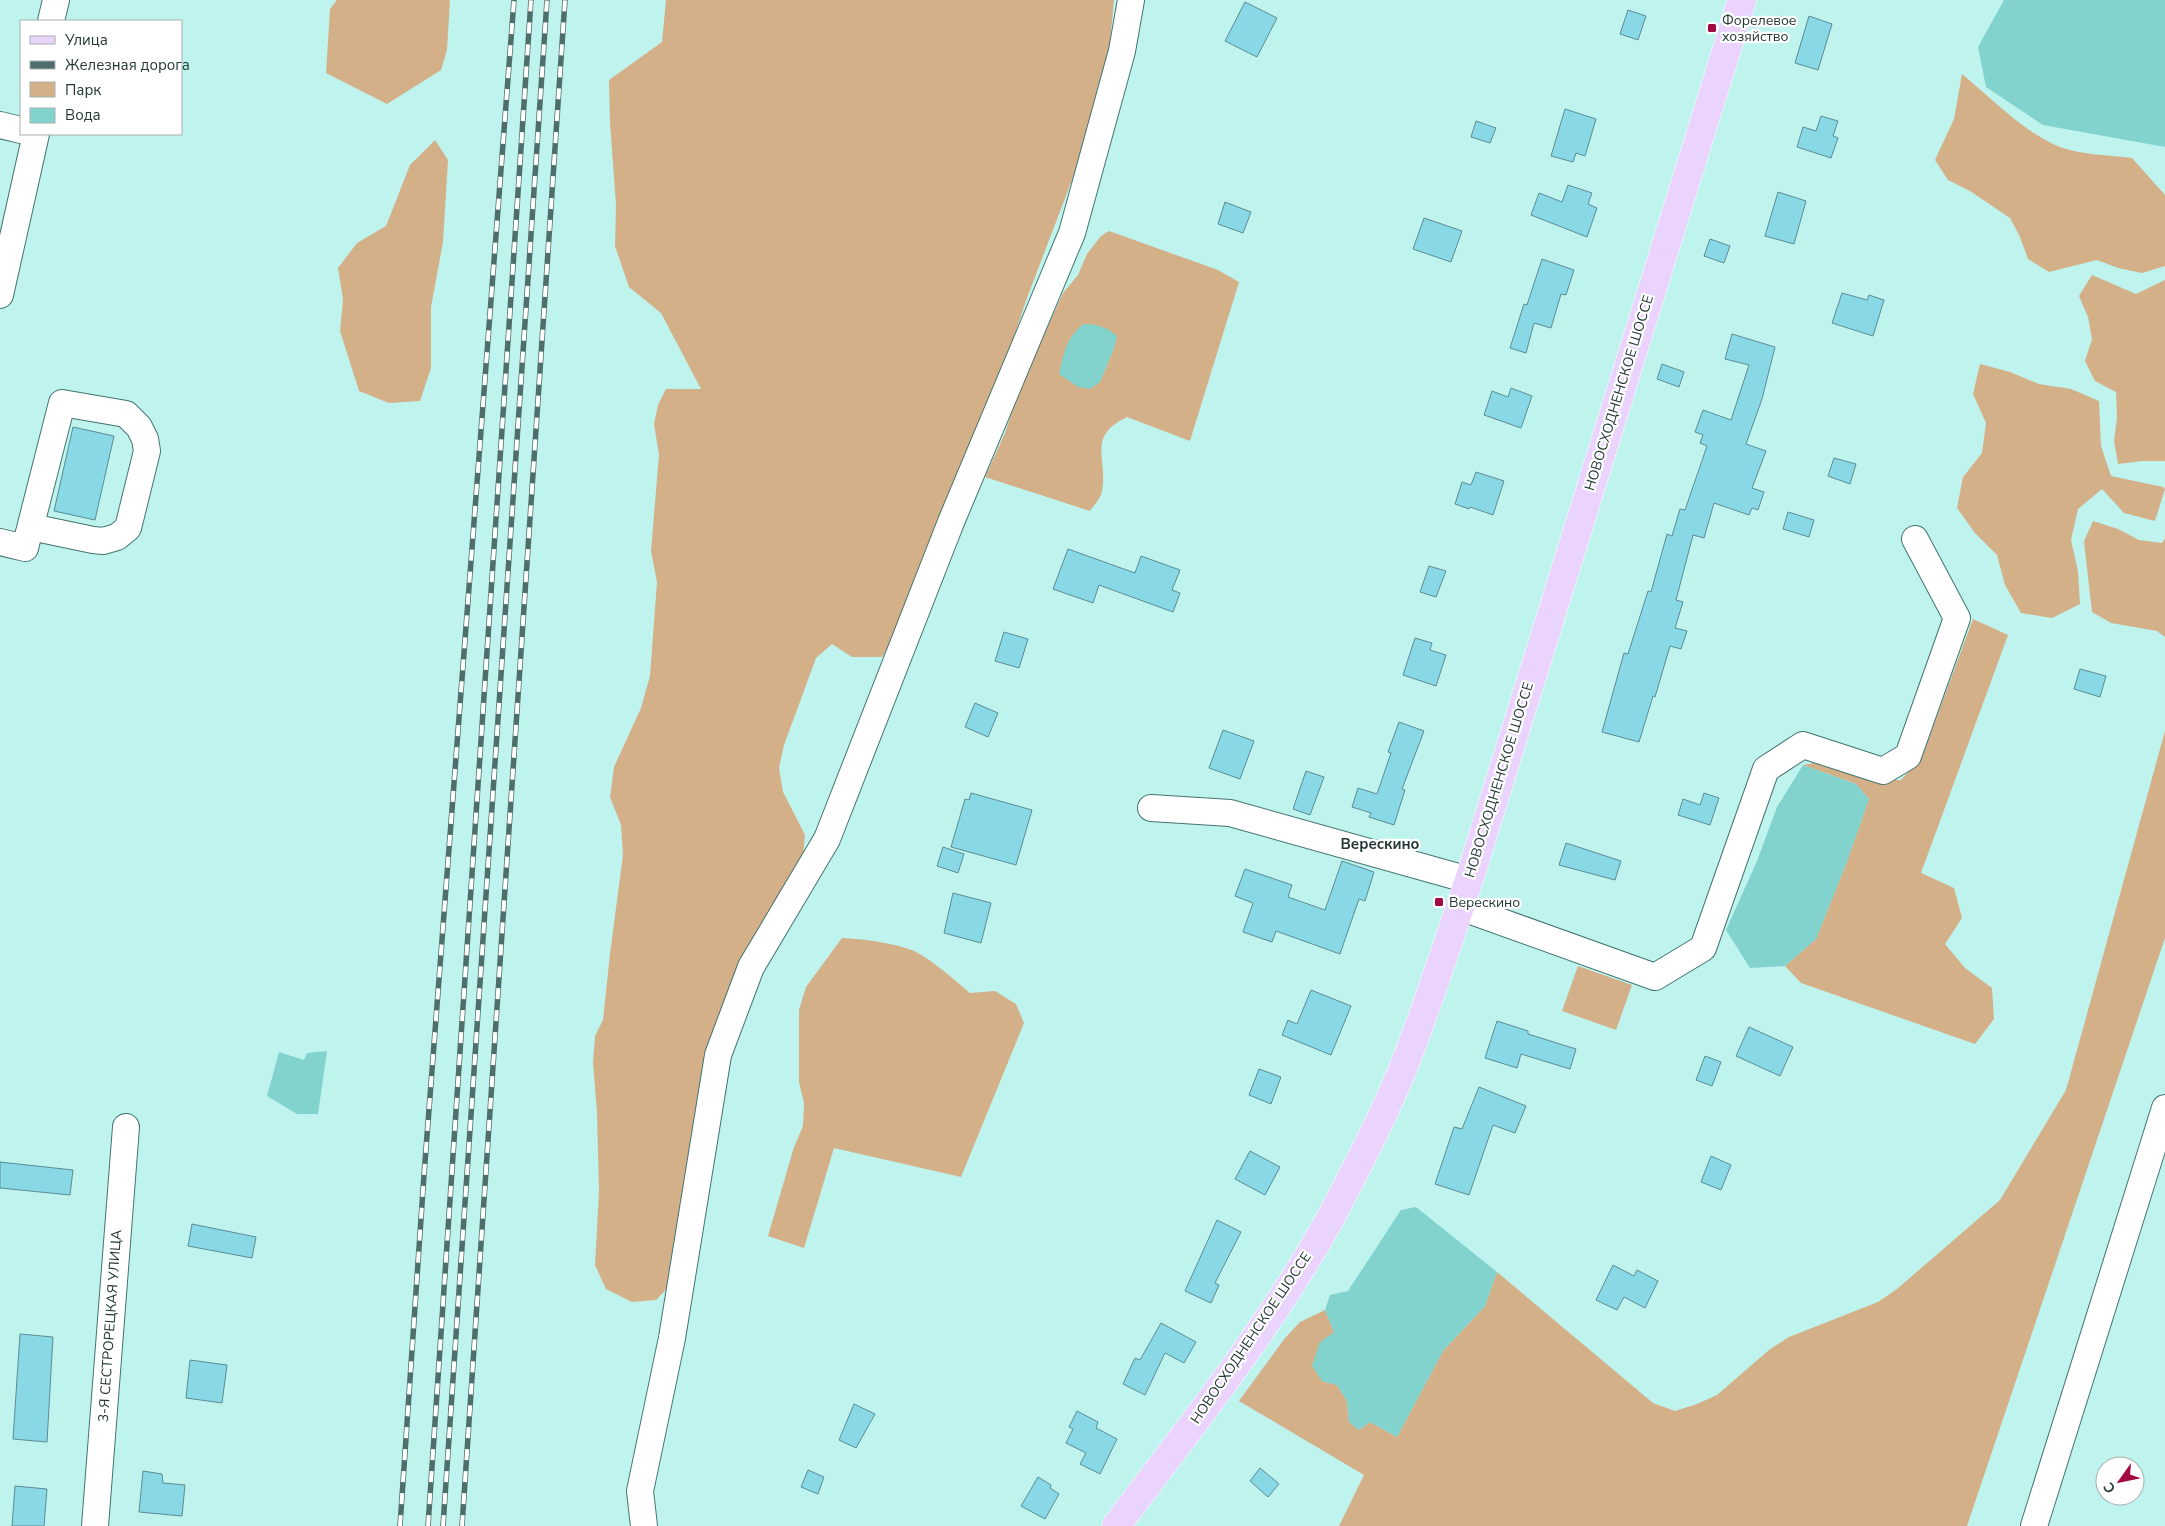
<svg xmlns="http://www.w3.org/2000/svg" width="2165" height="1526" font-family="'Nunito Sans',sans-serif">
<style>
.green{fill:#d4b089;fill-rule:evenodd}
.water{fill:#82d3cd}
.building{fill:#88d8e5;stroke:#5c8c94}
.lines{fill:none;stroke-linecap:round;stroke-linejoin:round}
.minor-casing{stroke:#437470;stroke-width:28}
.major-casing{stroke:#fff;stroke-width:29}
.minor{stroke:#fff;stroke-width:26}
.major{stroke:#ead3fd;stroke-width:28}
.rail-casing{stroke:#4f6d6a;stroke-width:5.5}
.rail{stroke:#fff;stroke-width:4;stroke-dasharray:11;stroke-linecap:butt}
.poi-dot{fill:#a30842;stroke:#fff;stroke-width:2}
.labels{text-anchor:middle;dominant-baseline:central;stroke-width:4.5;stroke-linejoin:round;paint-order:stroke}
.poi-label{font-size:14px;fill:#243937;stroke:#fff;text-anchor:start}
.street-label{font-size:14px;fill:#243937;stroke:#fff}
.neighbourhood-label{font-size:15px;font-weight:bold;fill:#243937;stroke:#fff}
</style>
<rect width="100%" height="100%" fill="#bff3ee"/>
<g class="green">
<polygon points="337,0 450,0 447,50 441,70 387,104 326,73 330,9"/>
<polygon points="666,0 1114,0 1108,64 1091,130 1027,298 997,387 896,635 882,657 852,657 832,644 816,658 784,745 779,768 783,792 805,835 803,857 758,936 672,1283 656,1300 632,1302 606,1289 595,1265 599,1192 597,1112 593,1063 595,1036 603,1020 610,954 623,855 621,825 610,797 614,767 641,708 650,676 657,582 651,551 659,455 654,424 658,405 666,389 701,389 661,313 629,287 615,246 616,205 610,123 609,80 662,42"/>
<path d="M1962,74C1991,98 2026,134 2060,147C2083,155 2109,155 2132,158L2165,195V266L2142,273L2118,268L2097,260L2049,272L2028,259L2020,237L2010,218L1970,191L1948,180L1935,160L1954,119Z"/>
<polygon points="435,140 448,160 443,242 431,307 431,368 420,401 389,403 359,391 340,331 343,300 338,268 357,243 386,226 410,165"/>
<path d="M1109,231L1218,270L1239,282L1190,441L1127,417C1086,437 1108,457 1102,491C1101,498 1094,505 1090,511L985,477L1005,433L1020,387L1063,293L1078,275L1087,254L1101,236ZM1069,340L1114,348L1100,382Z"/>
<polygon points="2092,275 2136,294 2165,280 2165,461 2143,461 2118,464 2114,441 2117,417 2116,392 2095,381 2085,361 2092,339 2088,317 2079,296"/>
<polygon points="1980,364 2010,372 2039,384 2071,389 2099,401 2101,446 2111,476 2163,487 2165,489 2155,521 2124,513 2102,489 2078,509 2071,540 2078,571 2080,604 2052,618 2021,613 2005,585 1997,555 1975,533 1957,508 1963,477 1982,453 1986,423 1973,394"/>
<polygon points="2093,521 2118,529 2139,540 2162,543 2165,538 2165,637 2157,631 2111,623 2092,612 2084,541"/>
<polygon points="1973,619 2008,635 1921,873 1954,888 1962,918 1945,944 1965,968 1992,988 1994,1019 1975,1044 1801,983 1785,966 1816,939 1846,864 1869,799 1856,784 1803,765 1829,760 1870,780 1901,780 1922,757"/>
<polygon points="2165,731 2165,938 1967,1526 1339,1526 1364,1475 1239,1401 1285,1338 1300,1322 1325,1310 1334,1332 1322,1381 1337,1385 1347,1401 1349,1422 1359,1430 1370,1422 1397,1437 1443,1351 1485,1306 1497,1272 1653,1403 1675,1411 1697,1404 1717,1395 1769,1350 1789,1337 1878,1302 1897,1289 2000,1200 2066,1090"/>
<path d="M842,938C862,939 896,943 914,951C935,962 952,978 970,993L995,991L1016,1004L1024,1023L961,1177L834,1148L804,1248L768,1236L794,1147L803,1126L804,1103L799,1082V1010L806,987Z"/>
<polygon points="1578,966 1632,985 1616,1030 1562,1011"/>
</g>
<g class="water">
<polygon points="2004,0 2165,0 2165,147 2043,125 1986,87 1978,47"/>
<path d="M1084,324C1098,324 1106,327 1117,336L1114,348L1100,382L1090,389L1078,387L1059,374C1063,354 1067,336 1084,324Z"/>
<polygon points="1803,765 1856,784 1869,799 1846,864 1816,939 1785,966 1750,968 1726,930 1757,861 1777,807"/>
<polygon points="327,1051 318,1114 297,1114 267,1096 279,1052 304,1060 307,1053"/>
<polygon points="1416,1207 1497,1272 1485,1306 1443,1351 1397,1437 1370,1422 1359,1430 1349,1422 1347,1401 1337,1385 1322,1381 1312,1366 1320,1342 1334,1332 1325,1310 1330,1295 1348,1291 1401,1210"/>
</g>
<g class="building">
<polygon points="1245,2 1277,18 1257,57 1225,41"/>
<polygon points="1628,10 1646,16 1638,40 1620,34"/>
<polygon points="1809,16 1832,24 1818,70 1795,63"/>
<polygon points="1565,109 1596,119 1585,156 1576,153 1573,162 1551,156"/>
<polygon points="1821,116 1838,121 1833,136 1838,138 1831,158 1797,147 1803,127 1816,131"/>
<polygon points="1476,121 1496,128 1490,143 1471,137"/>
<polygon points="1568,185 1592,193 1588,204 1597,208 1587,237 1531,215 1539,193 1562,202"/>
<polygon points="1778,192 1806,201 1794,244 1765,236"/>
<polygon points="1225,202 1251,212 1243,233 1218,224"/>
<polygon points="1424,218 1462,231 1451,262 1413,249"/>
<polygon points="1710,239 1730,246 1724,263 1704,256"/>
<polygon points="1542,259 1574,270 1566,295 1561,294 1551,328 1534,323 1526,353 1510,348 1524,304 1527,305"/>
<polygon points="1842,293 1867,300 1869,295 1884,300 1873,336 1832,323"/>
<polygon points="1732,334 1775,347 1762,399 1746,444 1766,451 1752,488 1764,492 1758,510 1752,508 1749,515 1714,503 1704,538 1693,535 1676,600 1683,602 1675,628 1687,631 1681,649 1670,646 1655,697 1653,696 1639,742 1602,732 1624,653 1628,654 1648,591 1651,592 1667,534 1672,536 1680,509 1685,510 1707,446 1700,443 1703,435 1695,432 1703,410 1731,420 1749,365 1725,359"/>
<polygon points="1662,364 1684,372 1679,387 1657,379"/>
<polygon points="1511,388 1532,396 1521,428 1484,415 1492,391 1508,397"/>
<polygon points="73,427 114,436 95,520 54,511"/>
<polygon points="1834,458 1856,464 1850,484 1828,476"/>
<polygon points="1476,472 1504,481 1493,515 1470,507 1469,509 1455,504 1462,482 1471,485"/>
<polygon points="1788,512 1814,520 1809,537 1783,529"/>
<polygon points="1068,549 1135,573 1141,556 1180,570 1172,590 1180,593 1173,612 1099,585 1093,603 1053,589"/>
<polygon points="1429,566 1446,571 1436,597 1420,592"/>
<polygon points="1004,632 1028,639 1019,668 995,661"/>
<polygon points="1415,638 1432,643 1430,650 1446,655 1436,686 1403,675"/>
<polygon points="2080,669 2106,676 2100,697 2074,689"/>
<polygon points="975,703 998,713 988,737 965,727"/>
<polygon points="1399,722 1424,731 1402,789 1405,790 1394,825 1369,817 1371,813 1352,807 1358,788 1377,794 1391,753 1388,752"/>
<polygon points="1223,730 1254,741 1240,779 1209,768"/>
<polygon points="1306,771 1324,777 1310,815 1293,809"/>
<polygon points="971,793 1032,810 1016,865 951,847 965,799 969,800"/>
<polygon points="1704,793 1719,798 1710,825 1678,815 1683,799 1700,805"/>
<polygon points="1566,843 1621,861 1615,880 1559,865"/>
<polygon points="943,847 964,854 958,873 937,866"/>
<polygon points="1342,861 1374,872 1365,901 1359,899 1340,954 1276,931 1272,942 1243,932 1253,903 1235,896 1245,869 1292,885 1288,897 1325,910"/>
<polygon points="953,893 991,903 981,943 944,933"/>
<polygon points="1311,990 1351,1006 1331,1055 1282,1035 1288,1020 1297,1024"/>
<polygon points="1497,1021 1528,1031 1528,1034 1576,1049 1570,1069 1521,1054 1517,1068 1485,1058"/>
<polygon points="1749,1027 1793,1047 1780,1076 1736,1056"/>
<polygon points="1705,1056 1721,1062 1712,1086 1696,1080"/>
<polygon points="1259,1069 1281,1077 1271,1104 1249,1095"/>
<polygon points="1479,1087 1526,1106 1515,1133 1493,1125 1469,1195 1435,1184 1454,1127 1462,1129"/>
<polygon points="1250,1151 1280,1167 1265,1195 1235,1179"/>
<polygon points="1711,1156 1731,1165 1721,1190 1701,1182"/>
<polygon points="0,1162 73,1170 70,1195 0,1188"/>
<polygon points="1217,1220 1241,1232 1215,1283 1219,1285 1211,1303 1185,1291"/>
<polygon points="192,1224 256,1237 252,1258 188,1246"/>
<polygon points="1613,1265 1634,1276 1637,1270 1658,1281 1645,1308 1624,1297 1617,1310 1596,1300"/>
<polygon points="1161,1323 1196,1342 1184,1363 1165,1353 1145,1395 1123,1384 1135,1358 1140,1360"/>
<polygon points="20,1334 53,1337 47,1442 13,1439"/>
<polygon points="190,1360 227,1365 222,1403 186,1398"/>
<polygon points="854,1404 875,1414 856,1448 839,1440"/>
<polygon points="1077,1411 1098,1422 1096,1428 1117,1439 1100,1474 1080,1464 1086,1453 1066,1443 1073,1429 1069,1427"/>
<polygon points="1260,1468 1279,1484 1268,1497 1250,1481"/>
<polygon points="808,1470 824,1477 818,1494 801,1487"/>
<polygon points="143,1471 162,1474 163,1483 185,1485 182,1516 139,1512"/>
<polygon points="1038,1477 1051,1485 1050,1488 1059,1494 1045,1519 1021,1506"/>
<polygon points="15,1486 47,1489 44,1526 12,1526"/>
</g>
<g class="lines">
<defs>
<g id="minor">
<polyline points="51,21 56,0"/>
<polyline points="0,125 21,130"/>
<polyline points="0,295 36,134"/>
<polyline points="0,542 25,548 62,403 126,414 139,427 145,439 147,451 128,528 117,537 103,541 93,540 31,527"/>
<polyline points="1151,808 1230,813 1469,880"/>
<polyline points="1460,907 1655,977 1703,948 1766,769 1803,745 1883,771 1908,756 1957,618 1915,539"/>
<polyline points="95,1526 126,1127"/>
<polyline points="644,1526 640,1491 672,1338 718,1055 751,967 827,839 951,522 1072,233 1122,51 1131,0"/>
<polyline points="2034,1526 2165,1108"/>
</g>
<path id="major" d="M1116,1526C1189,1429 1271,1326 1330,1219C1356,1169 1383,1118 1404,1066C1428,1005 1448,942 1469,880L1742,0"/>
</defs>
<use href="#minor" class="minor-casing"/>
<use href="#major" class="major-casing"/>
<use href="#minor" class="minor"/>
<use href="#major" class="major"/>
<defs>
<g id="rail">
<polyline points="400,1526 424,1175 514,0"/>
<polyline points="428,1526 531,0"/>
<polyline points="443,1526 547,0"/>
<polyline points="462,1526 565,0"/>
</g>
</defs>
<use href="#rail" class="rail-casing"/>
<use href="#rail" class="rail"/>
</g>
<g class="poi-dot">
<rect x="1707" y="23" width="10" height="10" rx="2.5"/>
<rect x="1434" y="897" width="10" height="10" rx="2.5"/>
</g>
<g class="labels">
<g class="poi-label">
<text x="1722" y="20">Форелевое<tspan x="1722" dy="16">хозяйство</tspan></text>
<text x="1449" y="902">Верескино</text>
</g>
<g class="street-label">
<text transform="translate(1619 393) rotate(-73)">НОВОСХОДНЕНСКОЕ ШОССЕ</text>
<text transform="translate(1499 780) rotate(-73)">НОВОСХОДНЕНСКОЕ ШОССЕ</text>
<text transform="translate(110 1326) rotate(-86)">3-Я СЕСТРОРЕЦКАЯ УЛИЦА</text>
<text transform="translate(1251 1338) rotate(-56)">НОВОСХОДНЕНСКОЕ ШОССЕ</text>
</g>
<g class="neighbourhood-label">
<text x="1380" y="844">Верескино</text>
</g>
</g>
<rect x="20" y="20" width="162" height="115" fill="#ffffff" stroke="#a7b0af"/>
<rect x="30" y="36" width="25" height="8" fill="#ead3fd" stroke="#a7b0af"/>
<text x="65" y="45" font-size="15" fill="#243937">Улица</text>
<rect x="30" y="61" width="25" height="8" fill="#4f6d6a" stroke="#a7b0af"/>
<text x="65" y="70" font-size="15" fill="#243937">Железная дорога</text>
<rect x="30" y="82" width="25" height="15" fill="#d4b089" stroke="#a7b0af"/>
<text x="65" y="95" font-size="15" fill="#243937">Парк</text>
<rect x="30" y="108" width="25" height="15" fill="#82d3cd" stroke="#a7b0af"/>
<text x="65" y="120" font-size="15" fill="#243937">Вода</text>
<g transform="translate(2120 1481) rotate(237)"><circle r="24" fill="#ffffff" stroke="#a7b0af"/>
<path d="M0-4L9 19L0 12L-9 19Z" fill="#a30842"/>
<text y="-8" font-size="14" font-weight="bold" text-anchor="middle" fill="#243937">С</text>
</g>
</svg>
